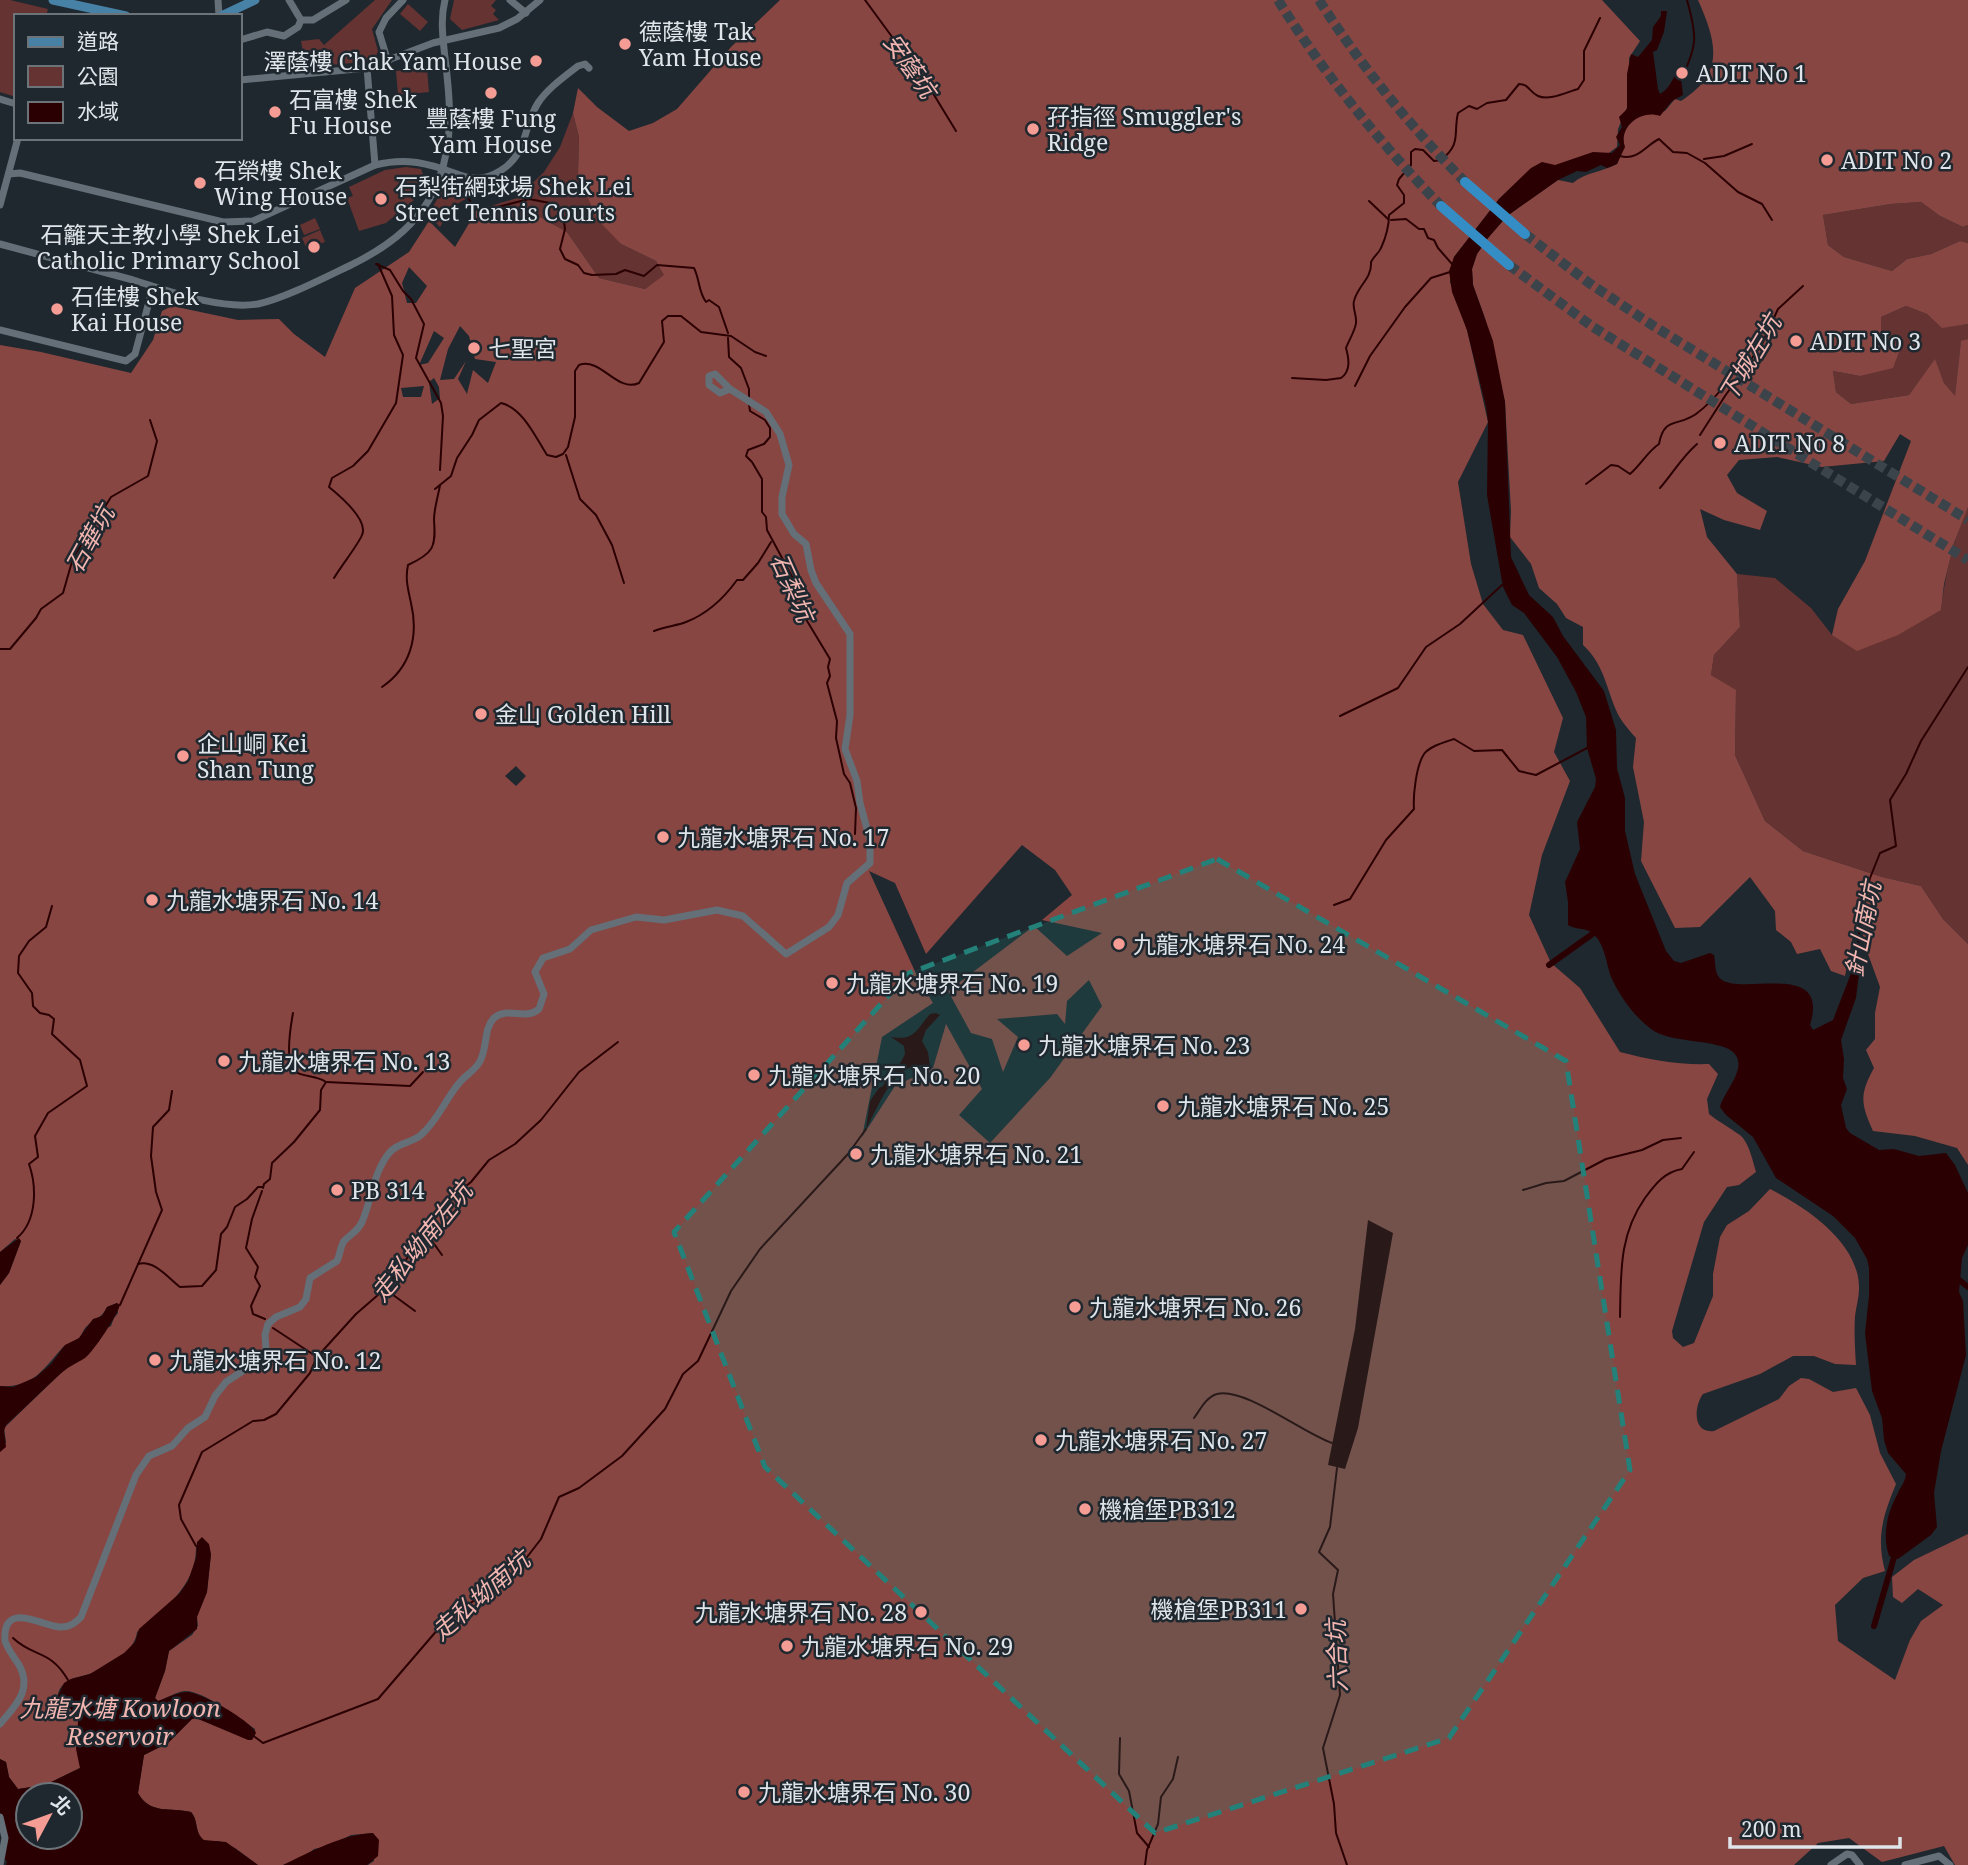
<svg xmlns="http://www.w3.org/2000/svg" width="1968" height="1865" font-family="'Noto Serif','Noto Sans TC',serif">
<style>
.green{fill:#653331}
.forest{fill:#884642;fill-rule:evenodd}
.water{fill:#2b0002;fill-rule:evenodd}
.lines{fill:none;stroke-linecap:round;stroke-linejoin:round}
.stream{stroke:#2b0002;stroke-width:2}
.canal{stroke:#2b0002;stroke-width:6}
.highway-tunnel{stroke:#3c444b;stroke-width:10;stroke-dasharray:10 5;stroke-linecap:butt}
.minor{stroke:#646f77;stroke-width:7}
.major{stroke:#4781a5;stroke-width:9}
.highway{stroke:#348dc4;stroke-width:10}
.marked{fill:#24817a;fill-opacity:0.2;stroke:#24817a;stroke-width:5;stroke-dasharray:14 9;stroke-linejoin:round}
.poi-dot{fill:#f59c95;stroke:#1f282f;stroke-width:2.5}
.labels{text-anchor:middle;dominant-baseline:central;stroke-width:5;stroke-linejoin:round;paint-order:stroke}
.poi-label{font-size:23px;fill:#dfe5ea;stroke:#1f282f;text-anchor:start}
.water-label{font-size:24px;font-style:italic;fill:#f2b5b0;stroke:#1f282f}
</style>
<rect width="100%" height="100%" fill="#1f282f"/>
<g class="green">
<polygon points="0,0 10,0 48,9 46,16 16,16 16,97 0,92"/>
<polygon points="375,0 392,0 372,29 378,51 375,59 365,62 305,67 301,41 319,39 324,45"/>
<polygon points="454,0 496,0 491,6 496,10 493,14 499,20 462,30 450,19"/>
<polygon points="408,4 428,22 420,31 400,14"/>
<polygon points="427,69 429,92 398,95 396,71"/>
<polygon points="573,113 579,137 578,174 621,244 656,261 665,275 645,289 599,278 567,232 527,210 477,210 517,198 544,172 560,147"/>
<polygon points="406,167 421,169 427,185 415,191 414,200 386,223 359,231 347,198 353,196 349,187 385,170"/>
<polygon points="488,183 488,186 452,207 440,227 428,215 446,184"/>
<polygon points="1921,202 1940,216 1963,227 1968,225 1968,243 1960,241 1931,254 1907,259 1892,271 1844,257 1828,245 1823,215 1891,204"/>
<polygon points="315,218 320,229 304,235 300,225"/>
<polygon points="320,230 325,242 307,249 302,238"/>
<polygon points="1906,306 1927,314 1942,327 1968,324 1968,339 1961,342 1955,397 1944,383 1935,360 1909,395 1851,404 1836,392 1833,371 1860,376 1881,330 1881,317"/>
<path d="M1968,507V944L1943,919L1921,886L1882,877L1803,851L1765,821L1735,755L1736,691L1711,675L1714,655L1740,627L1737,574L1775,578L1811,608L1832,635L1941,610C1945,575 1953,539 1968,507Z"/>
</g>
<g class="forest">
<path d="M780,0H1602L1640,41L1629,58L1631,98L1618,129L1617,147L1606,155L1521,178L1499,199L1454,257L1450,282L1467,330L1488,422L1458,482L1471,564L1483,604L1503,630L1523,635L1563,718L1554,752L1570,781L1542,855L1529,915L1551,963L1580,988L1620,1052C1650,1060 1678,1065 1709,1064L1718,1074L1707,1099L1709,1114C1717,1121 1739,1133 1743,1138C1750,1147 1753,1162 1756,1172L1739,1185L1727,1187L1704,1222L1672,1331L1673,1338L1683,1347L1694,1343L1713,1296V1274L1720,1237L1727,1225L1749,1211L1770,1189C1806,1207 1860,1243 1859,1289C1859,1298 1856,1307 1855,1316C1854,1332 1855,1349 1856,1365L1835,1364L1814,1356H1793L1760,1374L1703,1394C1694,1406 1692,1434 1714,1431L1779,1399L1789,1386L1801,1378L1809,1379L1833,1392L1856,1388L1870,1415L1880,1453L1896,1484C1883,1516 1876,1537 1885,1571L1863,1578L1835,1605L1838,1641L1895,1680L1910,1640L1921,1621L1943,1605L1918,1589L1902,1603L1893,1597L1892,1577L1914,1560L1968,1534V1865H1955L1944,1846L1882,1862L1849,1838L1818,1843L1794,1865H368L374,1861L373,1833L351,1835L328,1846L314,1849L304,1857L283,1865H258L235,1848L219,1841H204C194,1832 199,1821 191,1812C171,1807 150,1815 138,1793L144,1755L168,1743L192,1719L196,1718L248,1739L255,1737V1729C241,1719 202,1690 185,1691C176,1692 167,1698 158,1701L155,1698L165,1671L169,1651L192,1635L198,1626L197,1616L207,1592L211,1554L196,1546C197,1586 164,1609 137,1632C135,1652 107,1668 89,1674C81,1677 70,1677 64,1684C59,1688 58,1693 57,1699L70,1708L78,1721L80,1768L45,1785L18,1789L9,1777L6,1762L0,1759V1452L6,1442L4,1428L61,1373L71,1364L86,1357L99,1341L105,1329L111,1326L114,1318L118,1313L117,1303L107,1307C102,1318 95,1318 87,1326C83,1329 82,1336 78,1339C73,1343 67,1343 63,1347C43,1369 34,1388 0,1386V1285L9,1273L21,1241L15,1239L0,1252V345L41,352L131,373L153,340L162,311L172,306L238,320L279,319L294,334L325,357L355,288L409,252L429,221L455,247L477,210H527L567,232L599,278L645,289L664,275L656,261L621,244L597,219L578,174L579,137L573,113L578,88L597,107L629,131L653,123L677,109L731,47ZM409,267L427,286L416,303H407L402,283ZM460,326L469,336L475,359L496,362L488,383L473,370L467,394L458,379L466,361L454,379L440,380L448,349ZM434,331L444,338L428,363L419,365ZM434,378L439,387L440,398L432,404L429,382ZM424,386L421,397H403L401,388ZM516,766L526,776L516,786L505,776ZM1022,845L1055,870L1072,895L1042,920L1102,933L1067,956L1034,926L948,991L971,1033L992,1039L1003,1072L1018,1037L997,1019L1057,1014L1065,1024L1067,1001L1089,980L1102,1006L1050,1078L990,1143L959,1115L982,1089L946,1024L933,1068L895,1086L862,1137L882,1037L933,1003L918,978L869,871L895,883L926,954Z"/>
<path d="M1698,0H1968V225L1963,227L1940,216L1921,202L1891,204L1823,215L1828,245L1844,257L1892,271L1907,259L1931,254L1960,241L1968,243V324L1942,328L1927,314L1906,306L1881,317V331L1900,349L1893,368L1860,376L1833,371L1836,392L1851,404L1909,395L1935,359L1944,383L1955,396L1961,341L1968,339V507L1954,543L1944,584L1941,610L1898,635L1857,651L1832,635L1838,609L1865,561L1911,441L1900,434L1884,461L1822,467L1777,457L1739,460L1727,475L1737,493L1767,511L1760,530L1724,520L1700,509L1707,537L1737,574L1740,627L1714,655L1711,675L1736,690L1735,755L1765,821L1803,851L1882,877L1921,886L1943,919L1968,944V1165L1957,1148L1915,1136L1873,1131C1861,1104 1859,1095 1874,1068L1866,1050L1875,1039V1013L1880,987L1864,943L1859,905L1845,976L1831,971L1820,949L1797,954L1791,942L1776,930L1775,911L1750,877L1700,927L1675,928L1641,861L1644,822L1633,767L1636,738C1629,730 1620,720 1616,710C1606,686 1603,663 1583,645V627L1566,618L1557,604L1539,588L1531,564L1510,537L1511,511L1505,402L1485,318L1473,285L1472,269L1477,254L1488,238L1507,216L1558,180L1573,183C1586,172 1602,172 1617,164L1624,147C1620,134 1626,125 1633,114L1665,111L1675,99L1681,101C1725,73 1717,43 1698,0Z"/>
</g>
<g class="water">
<path d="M1661,11H1667L1664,32L1657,50L1653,52L1658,89L1660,94C1672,87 1672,76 1680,70L1683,95L1672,101L1660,116C1641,109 1618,127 1625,147L1617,164L1607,168L1601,165L1586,172L1577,171L1558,180L1507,216L1488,238L1477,254L1472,269L1473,285L1493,341L1505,402L1511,557L1529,595L1553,617L1563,636L1604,691L1616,730L1617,768L1625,798V831L1635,874L1666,951L1674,961L1681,963L1710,953L1714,955C1716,964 1714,975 1722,980C1745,995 1830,960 1810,1025L1813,1030L1833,1020L1855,963H1857L1860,966L1856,998L1841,1040L1844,1059L1843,1078L1847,1089L1841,1105L1846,1128L1850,1133L1879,1150L1894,1149L1919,1156L1946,1153L1955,1165L1968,1193V1245L1962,1258L1959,1292L1963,1301L1966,1355L1941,1451L1934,1493L1937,1527L1931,1535L1898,1559L1889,1556C1882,1536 1887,1513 1897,1495C1900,1487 1905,1483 1906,1474L1888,1453L1884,1440L1882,1418L1872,1391L1865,1333L1869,1296V1268L1867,1259L1855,1238L1833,1216L1776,1178L1753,1137L1726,1115L1720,1107C1724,1091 1747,1070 1735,1054C1724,1039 1675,1044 1654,1031C1636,1019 1620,997 1611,977C1606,963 1605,943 1592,933C1585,927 1575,930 1568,925V902L1565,882L1580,849L1577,822L1595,787L1596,779L1587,748L1586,717L1576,692L1557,657L1524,613L1512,605L1503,587L1487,495L1488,422L1486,407L1467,330L1452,292L1449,271L1454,257L1499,199L1531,168L1542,162L1555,165L1593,152L1612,153L1620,145L1616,137L1622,127L1619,117L1627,109V74L1631,54L1638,57L1652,40L1653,27L1661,16Z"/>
<path d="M936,1013L940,1015L926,1030L922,1041L928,1052L930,1066C895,1057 879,1106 866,1129L870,1101L879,1088L883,1086L893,1070L901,1062L905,1054L904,1046L891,1037C915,1041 916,1030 930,1014Z"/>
<polygon points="1368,1220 1393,1233 1358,1428 1345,1469 1328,1465 1355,1329"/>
<polygon points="19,1238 21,1241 9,1273 0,1285 0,1252"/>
<path d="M117,1303L120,1305C117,1316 94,1351 85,1358C75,1364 66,1368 58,1376C40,1392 24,1409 6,1425L4,1431L6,1447L0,1452V1386L13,1387L36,1377L51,1364L65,1345L79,1338L93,1319L102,1316L107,1307Z"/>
<path d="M202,1537L209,1544L211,1554L207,1592L197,1617V1629L169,1651L165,1671L155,1698L158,1701C167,1698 176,1693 185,1692C198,1690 252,1721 256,1733L252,1740H248L196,1718L192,1719L168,1743L144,1755L138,1793C150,1815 171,1807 191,1812C199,1821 194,1832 204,1840L226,1842L258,1865H1H6L7,1861L3,1859L0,1814V1759L6,1762L9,1777L18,1789L45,1785L80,1768L76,1749L78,1721L70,1708L57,1698L64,1683L71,1679L90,1674L124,1653L135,1642L139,1629L180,1593L188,1581L196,1558L197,1542ZM28,1795H70V1837H28Z"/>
<path d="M373,1833L379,1840L378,1856L367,1865H283C310,1852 343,1834 373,1833Z"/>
</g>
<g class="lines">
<g class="stream">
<polyline points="865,0 931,90 956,131"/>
<path d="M1681,79C1698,45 1697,36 1687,0"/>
<path d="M1620,156C1638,161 1646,145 1659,139L1673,152L1687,153L1705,163L1738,192L1762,204L1772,220"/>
<polyline points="1704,159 1724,156 1752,144"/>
<path d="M463,190L472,204L480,208H494L529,199L555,204L563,214L565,229L560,249L565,259L578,265L584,273L592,275L616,274L625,270L644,276L657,265L694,268C700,280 698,291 706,302L709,300L719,307L728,333"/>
<polyline points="1369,201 1388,219"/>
<polyline points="1391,220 1406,219 1419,229 1424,229 1428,238 1434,240 1438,248 1452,264"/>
<polyline points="376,264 390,270 403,291 411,299 424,324 416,358 441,403 443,416 440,470"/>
<polyline points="728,338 729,357 741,368 749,389 749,397"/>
<path d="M1292,378L1326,380L1341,378C1351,371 1349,359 1346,348C1349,340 1355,331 1356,323C1357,315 1352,308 1354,301C1358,285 1372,279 1371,262C1374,256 1379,253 1381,248C1386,237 1389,227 1389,215L1404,203V195L1397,185L1399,179L1411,165V152L1415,149L1423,150L1434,161L1441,160C1462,143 1453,134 1458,113L1469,106L1477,109L1487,103L1506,100L1519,84C1529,84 1529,92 1538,96C1549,101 1567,92 1578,89L1584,80V51L1600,18"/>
<polyline points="1355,386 1370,356 1405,307 1431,278 1450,272"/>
<polyline points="749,404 750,411 765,420 770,428 770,437 764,444 748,450 746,456 752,462 762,479 762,512 766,517 767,530 795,582 792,596 830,659 828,667 830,676 827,683 837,721 836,738 844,774 850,783 856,808 855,834"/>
<polyline points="1700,435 1725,396 1762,344 1778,309 1803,286"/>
<polyline points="566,455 580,499 596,515 612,545 624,583"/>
<path d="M1586,484L1611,465L1618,466L1630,474C1641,465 1647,452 1659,444C1664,416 1678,427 1696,414C1707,406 1717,395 1725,385H1732"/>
<path d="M1660,488C1673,473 1682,457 1697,444"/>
<path d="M435,489L451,476L457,458L472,435L479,420L501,403C523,408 536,438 547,455L556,457L563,454L568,447L575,417V371L579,365C601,357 617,393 639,383L664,342L662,321L668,316H681L701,332L731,336L755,352L766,356"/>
<path d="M334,578C341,566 358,545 362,535C369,520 340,496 329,487L332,478L353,466L368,451L396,403L403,355L394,335L392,296L378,264"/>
<path d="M654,631C666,626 676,626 686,622C707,614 724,598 737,580H743L758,563L771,542"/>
<polyline points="0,649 10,649 36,618 41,609 63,593 73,558 111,497 148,476 157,441 150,420"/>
<path d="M382,687C410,668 419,637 411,603C408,589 405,579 408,565C434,553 436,547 434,520C434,508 438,497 440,485"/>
<polyline points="1340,716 1398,688 1426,647 1460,624 1502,585"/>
<path d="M1334,905L1350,899L1386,840L1414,809C1413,796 1416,766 1424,754C1430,746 1445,742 1454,739L1474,751L1502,750L1519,771L1536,775L1589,747"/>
<polyline points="1857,963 1860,916 1870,878 1880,853 1896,846 1890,800 1906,774 1921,741 1968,667"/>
<polyline points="326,1082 410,1086 423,1072"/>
<path d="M263,1188L264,1184L270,1179L272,1163L294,1142L320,1110L321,1090L326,1082C316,1075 303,1077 296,1072C284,1064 291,1024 293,1013"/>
<polyline points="1523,1190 1546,1183 1564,1181 1606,1159 1642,1150 1663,1140 1681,1138"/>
<polyline points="262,1191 252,1219 246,1248 258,1267 255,1277 260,1286 251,1306 253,1314 265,1319"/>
<polyline points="424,1236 432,1241 442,1255"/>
<path d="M17,1238C37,1221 37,1187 29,1164L38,1157L35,1136L48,1113L87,1086L80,1060L52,1034L54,1019L49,1015L40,1013L33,1006L32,993L18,973L19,956L29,941L46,927L52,906"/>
<path d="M138,1264C154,1259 168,1278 180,1287L202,1286L216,1270L221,1234L227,1227L235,1207L247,1199L258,1187H262"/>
<polyline points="385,1289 415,1311"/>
<polyline points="120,1305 162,1210 156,1192 151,1156 153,1127 169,1110 172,1091"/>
<path d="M1620,1317C1621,1272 1619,1235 1645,1198C1656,1183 1665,1172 1682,1169L1694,1152"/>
<polyline points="317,1357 356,1314 386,1288 448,1200 471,1182 489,1160 515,1144 541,1120 579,1072 618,1042"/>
<path d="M1194,1418C1200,1410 1206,1397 1217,1394C1245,1387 1304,1434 1332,1443"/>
<polyline points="1337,1468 1330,1527 1319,1552 1338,1570 1333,1594 1340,1695 1323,1748 1334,1804 1336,1833 1347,1865"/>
<polyline points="196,1546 181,1519 179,1505 202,1452 253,1421 264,1420 276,1414 310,1373 317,1357 273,1328"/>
<path d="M13,1638C34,1658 50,1649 68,1680"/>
<polyline points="255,1737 263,1743 378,1699 445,1621 517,1570 541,1539 559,1497 579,1488 622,1456 665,1409 683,1374 698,1361 731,1291 760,1249 848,1154 866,1129"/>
<polyline points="1120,1738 1119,1774 1129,1791 1137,1833 1149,1847"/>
<polyline points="1145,1865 1147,1850 1158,1824 1161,1797 1173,1779 1178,1757"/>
</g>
<g class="canal">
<polyline points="1549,965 1598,930"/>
<polyline points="1958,1279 1968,1287"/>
<polyline points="1874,1626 1895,1554"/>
</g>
<g class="highway-tunnel">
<path d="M1278,0C1325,75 1379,142 1441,206"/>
<path d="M1319,0C1361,66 1410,126 1465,182"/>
<polyline points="1525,234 1589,283 1652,325 1968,520"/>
<polyline points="1509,265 1593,327 1968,560"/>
</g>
<g class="minor">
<polyline points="218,0 219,16"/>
<polyline points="289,0 301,20"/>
<polyline points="510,0 526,13"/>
<polyline points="301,20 313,20 346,0"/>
<polyline points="240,40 267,32 284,36 298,27 301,20"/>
<polyline points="388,62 379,32 386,18 403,0"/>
<polyline points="367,68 375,165"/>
<polyline points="240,80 367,68 433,43 499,28 517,19 540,0"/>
<polyline points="0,99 16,104"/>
<path d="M9,174L20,173L223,222L253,221L375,165C400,159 419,161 443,169C453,172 464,178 474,178C483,179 492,176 500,171C529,153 522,128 538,103C548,88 564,77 578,66L585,64L589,68"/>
<polyline points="0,205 18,138"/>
<path d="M0,244C44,256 89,268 133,280C169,291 220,310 258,304C283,299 326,277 351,265C390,246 423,221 439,179C454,139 450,98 445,58C443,38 440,20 445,0"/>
<polyline points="0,330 126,361 135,354 153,287"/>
<path d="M0,1724C15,1706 33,1690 19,1665C14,1657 8,1650 5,1641C2,1598 45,1628 61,1627C70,1627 75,1623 81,1617L136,1475L149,1456L172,1446L188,1428L205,1417L215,1396L226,1382L261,1359L266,1349L265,1335L268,1324L276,1317L300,1307L306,1299L310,1278L337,1261C340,1255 340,1247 344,1241C351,1234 358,1231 362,1222C372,1199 373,1172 390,1152C399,1142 413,1143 422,1134C438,1120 446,1098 460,1082C466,1075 474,1071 479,1063C488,1049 483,1029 494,1018C508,1006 525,1021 539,1009L544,994L535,972L543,958L570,949L591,930L636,917L664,920L717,910L743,916L786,954L829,927L838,915L847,883L870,863V840L860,803L857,781L845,749L850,715V634L816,583L811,570L806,544L794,534L782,514V497L789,465L780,434L766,412L730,389L715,374L709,376V385L720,393L730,389"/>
<polyline points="0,1817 5,1838 0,1865"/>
<polyline points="1831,1865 1847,1854 1852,1855 1860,1865"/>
<polyline points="1905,1865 1939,1856 1950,1865"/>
</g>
<g class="major">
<polyline points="53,0 126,16"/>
<polyline points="221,16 255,0"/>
</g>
<g class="highway">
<polyline points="1465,182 1525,234"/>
<polyline points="1441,206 1509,265"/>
</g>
</g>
<path class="marked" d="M1217,859L1566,1061L1630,1470L1449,1738L1155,1833L765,1467L674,1232L909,973Z"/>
<g class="poi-dot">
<circle cx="625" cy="44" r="7"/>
<circle cx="536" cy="61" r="7"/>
<circle cx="1682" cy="73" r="7"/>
<circle cx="491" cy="93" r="7"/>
<circle cx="275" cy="112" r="7"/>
<circle cx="1033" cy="129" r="7"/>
<circle cx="1827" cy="160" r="7"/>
<circle cx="200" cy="183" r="7"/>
<circle cx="381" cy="199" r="7"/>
<circle cx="314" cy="247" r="7"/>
<circle cx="57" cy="309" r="7"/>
<circle cx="1796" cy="341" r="7"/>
<circle cx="474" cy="348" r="7"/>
<circle cx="1720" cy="443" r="7"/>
<circle cx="481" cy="714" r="7"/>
<circle cx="183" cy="756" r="7"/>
<circle cx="663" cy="837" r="7"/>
<circle cx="152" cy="900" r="7"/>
<circle cx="1119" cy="944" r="7"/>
<circle cx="832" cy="983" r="7"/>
<circle cx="1024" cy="1045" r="7"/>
<circle cx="224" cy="1061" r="7"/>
<circle cx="754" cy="1075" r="7"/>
<circle cx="1163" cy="1106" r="7"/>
<circle cx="856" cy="1154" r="7"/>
<circle cx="337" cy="1190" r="7"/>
<circle cx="1075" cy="1307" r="7"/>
<circle cx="155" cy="1360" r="7"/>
<circle cx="1041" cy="1440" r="7"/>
<circle cx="1085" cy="1509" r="7"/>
<circle cx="1301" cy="1609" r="7"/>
<circle cx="921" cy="1612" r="7"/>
<circle cx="787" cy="1646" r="7"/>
<circle cx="744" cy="1792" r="7"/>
</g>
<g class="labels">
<g class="poi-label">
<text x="639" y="31">德蔭樓 Tak<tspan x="639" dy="26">Yam House</tspan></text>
<text x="522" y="61" text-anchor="end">澤蔭樓 Chak Yam House</text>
<text x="1696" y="73">ADIT No 1</text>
<text x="289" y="99">石富樓 Shek<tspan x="289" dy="26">Fu House</tspan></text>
<text x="1047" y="116">孖指徑 Smuggler's<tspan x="1047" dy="26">Ridge</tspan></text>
<text x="491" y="118" text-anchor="middle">豐蔭樓 Fung<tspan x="491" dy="26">Yam House</tspan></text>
<text x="1841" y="160">ADIT No 2</text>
<text x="214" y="170">石榮樓 Shek<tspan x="214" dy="26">Wing House</tspan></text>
<text x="395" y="186">石梨街網球場 Shek Lei<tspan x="395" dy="26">Street Tennis Courts</tspan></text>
<text x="300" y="234" text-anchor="end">石籬天主教小學 Shek Lei<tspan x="300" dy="26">Catholic Primary School</tspan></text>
<text x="71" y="296">石佳樓 Shek<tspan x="71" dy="26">Kai House</tspan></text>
<text x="1810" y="341">ADIT No 3</text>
<text x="488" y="348">七聖宮</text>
<text x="1734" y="443">ADIT No 8</text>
<text x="495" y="714">金山 Golden Hill</text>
<text x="197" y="743">企山峒 Kei<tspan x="197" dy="26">Shan Tung</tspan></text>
<text x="677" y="837">九龍水塘界石 No. 17</text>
<text x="166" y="900">九龍水塘界石 No. 14</text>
<text x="1133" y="944">九龍水塘界石 No. 24</text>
<text x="846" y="983">九龍水塘界石 No. 19</text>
<text x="1038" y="1045">九龍水塘界石 No. 23</text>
<text x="238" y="1061">九龍水塘界石 No. 13</text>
<text x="768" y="1075">九龍水塘界石 No. 20</text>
<text x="1177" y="1106">九龍水塘界石 No. 25</text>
<text x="870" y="1154">九龍水塘界石 No. 21</text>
<text x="351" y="1190">PB 314</text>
<text x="1089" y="1307">九龍水塘界石 No. 26</text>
<text x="169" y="1360">九龍水塘界石 No. 12</text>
<text x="1055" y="1440">九龍水塘界石 No. 27</text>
<text x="1099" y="1509">機槍堡PB312</text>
<text x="1287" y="1609" text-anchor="end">機槍堡PB311</text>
<text x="907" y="1612" text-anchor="end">九龍水塘界石 No. 28</text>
<text x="801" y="1646">九龍水塘界石 No. 29</text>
<text x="758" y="1792">九龍水塘界石 No. 30</text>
</g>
<g class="water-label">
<text transform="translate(911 65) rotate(55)">安蔭坑</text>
<text transform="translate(1749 358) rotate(-59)">下城左坑</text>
<text transform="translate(89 539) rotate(-61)">石華坑</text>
<text transform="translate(793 587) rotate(66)">石梨坑</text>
<text transform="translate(1862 929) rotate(-79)">針山南坑</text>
<text transform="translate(421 1241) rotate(-51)">走私坳南左坑</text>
<text transform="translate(480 1595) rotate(-41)">走私坳南坑</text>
<text transform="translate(1336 1656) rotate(-92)">六合坑</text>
<text x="120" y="1707">九龍水塘 Kowloon<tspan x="120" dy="28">Reservoir</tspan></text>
</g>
</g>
<rect x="14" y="14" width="228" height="126" fill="#1f282f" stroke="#6c747a" stroke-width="2"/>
<rect x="28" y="37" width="35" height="10" fill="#4781a5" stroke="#6c747a" stroke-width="2"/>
<text x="77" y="49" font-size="21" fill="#dfe5ea">道路</text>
<rect x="28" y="66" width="35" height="21" fill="#653331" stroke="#6c747a" stroke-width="2"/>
<text x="77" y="84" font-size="21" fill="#dfe5ea">公園</text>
<rect x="28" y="102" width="35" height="21" fill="#2b0002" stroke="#6c747a" stroke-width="2"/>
<text x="77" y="119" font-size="21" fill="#dfe5ea">水域</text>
<g transform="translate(49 1816) rotate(49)"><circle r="33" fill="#1f282f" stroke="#6c747a" stroke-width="2"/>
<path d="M0-5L12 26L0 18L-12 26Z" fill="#f59c95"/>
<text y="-10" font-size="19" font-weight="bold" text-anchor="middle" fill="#dfe5ea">北</text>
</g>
<path d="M1730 1837v10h170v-10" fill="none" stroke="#dfe5ea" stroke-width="3.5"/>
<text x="1741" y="1837" font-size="21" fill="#dfe5ea" stroke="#1f282f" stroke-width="5" paint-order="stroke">200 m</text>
</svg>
